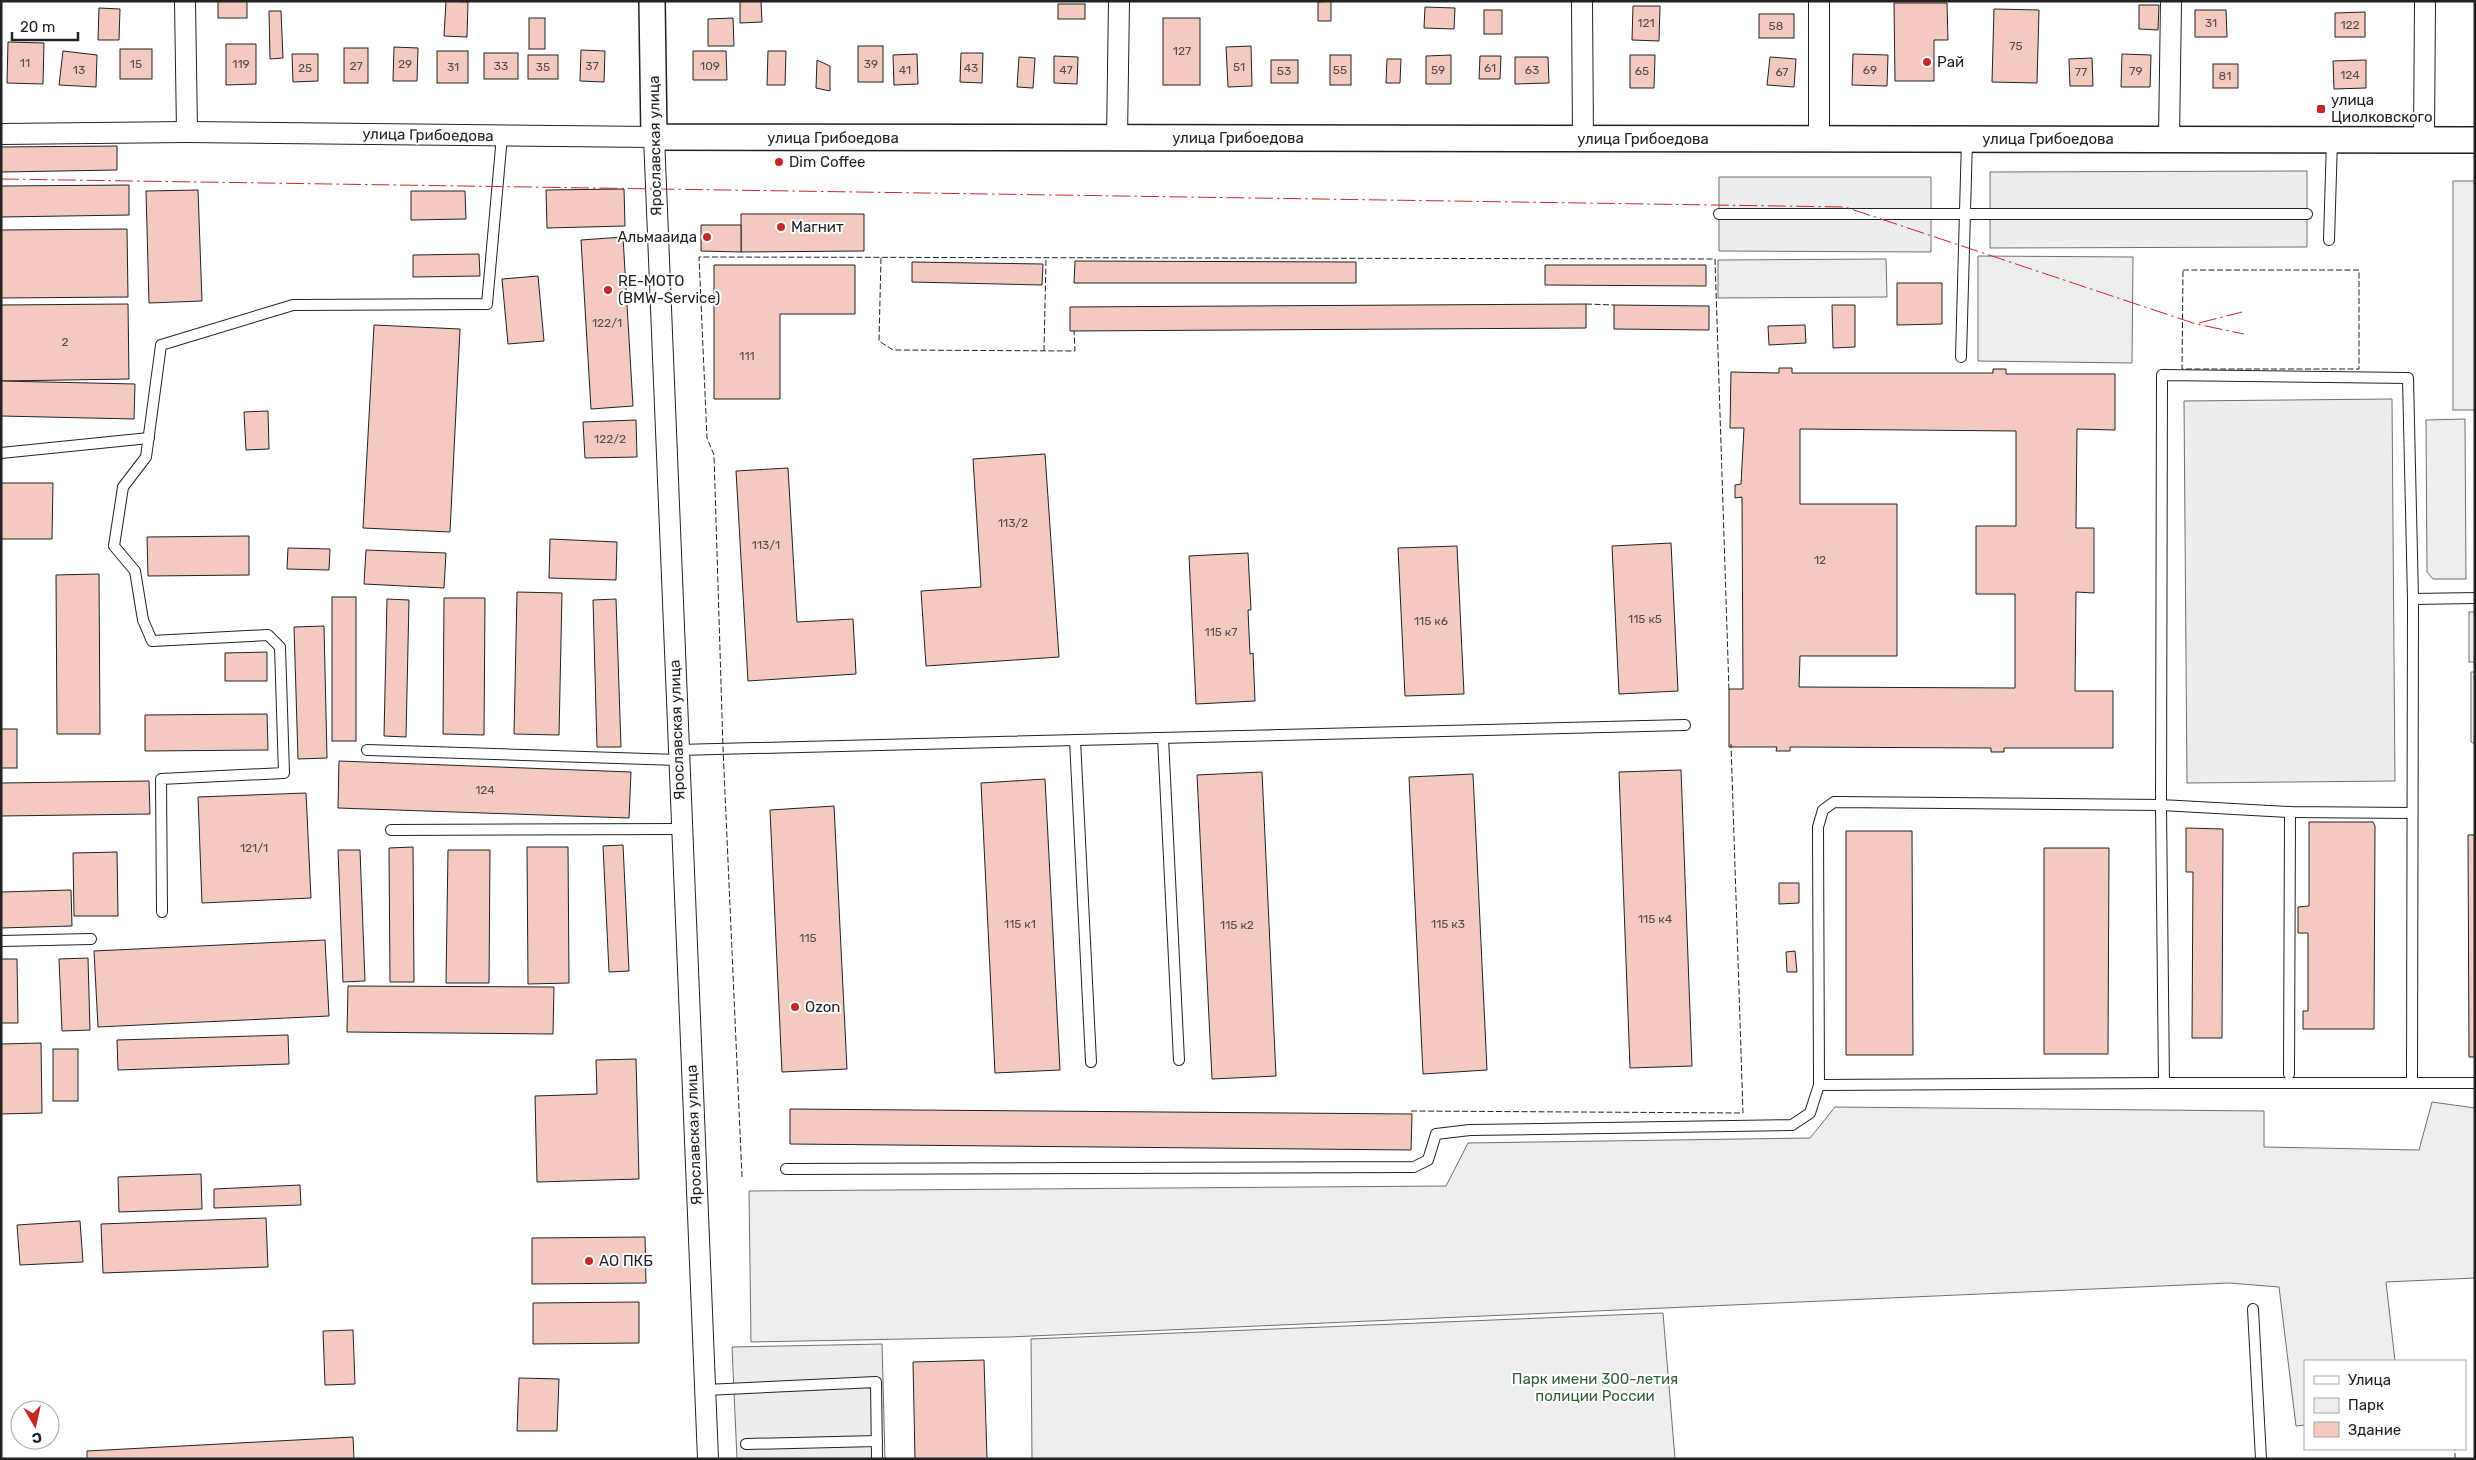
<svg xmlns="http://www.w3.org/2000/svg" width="2476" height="1460" font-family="Rubik,sans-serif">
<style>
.green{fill:#eee;stroke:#6f6f6f}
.parking{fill:#ededed;stroke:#6f6f6f}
.building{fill:#f3c9c0;stroke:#222;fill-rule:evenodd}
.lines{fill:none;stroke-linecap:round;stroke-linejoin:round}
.service-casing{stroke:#222;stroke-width:12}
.minor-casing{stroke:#222;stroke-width:22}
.tertiary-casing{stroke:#222;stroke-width:28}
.service{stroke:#fff;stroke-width:10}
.minor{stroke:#fff;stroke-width:20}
.tertiary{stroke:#fff;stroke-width:25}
.fence{stroke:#222;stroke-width:1;stroke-dasharray:6 2.5;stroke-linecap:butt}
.power{stroke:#c62828;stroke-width:1;stroke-dasharray:18 4 2.5 4;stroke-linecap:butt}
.poi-dot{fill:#c62828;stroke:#fff;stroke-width:2}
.labels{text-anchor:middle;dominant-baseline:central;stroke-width:4;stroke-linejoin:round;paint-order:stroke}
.number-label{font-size:12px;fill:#564c4a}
.poi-label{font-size:15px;fill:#222;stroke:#fff;text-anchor:start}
.street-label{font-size:15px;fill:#222;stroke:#fff}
.park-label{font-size:15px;fill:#2f5e38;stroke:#fff}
</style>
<rect width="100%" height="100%" fill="#fff"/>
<g class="green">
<rect x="2453" y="181" width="22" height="229"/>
<polygon points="1978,256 2133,257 2132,363 1978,361"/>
<polygon points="1886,259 1887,297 1718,298 1718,260"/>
<polygon points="2465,419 2466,579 2433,579 2427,572 2426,420"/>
<rect x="2469" y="612" width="6" height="50"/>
<polygon points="2471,672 2475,672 2475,744 2471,742"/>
<polygon points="2432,1102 2475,1108 2475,1278 2386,1282 2395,1361 2305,1361 2305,1425 2296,1426 2279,1287 2229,1283 1009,1337 751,1342 749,1191 1446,1186 1468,1143 1810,1138 1835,1107 2264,1111 2264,1147 2419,1150"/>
<polygon points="1663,1313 1675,1459 1032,1459 1031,1339"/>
</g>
<g class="parking">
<polygon points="2307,171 2307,247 1990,248 1990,172"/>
<polygon points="1719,177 1931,177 1931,252 1719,251"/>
<polygon points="2392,399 2395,781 2187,783 2184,401"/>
<polygon points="882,1344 885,1459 737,1459 732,1347"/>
</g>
<g class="building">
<rect x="218" y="1" width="29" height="17"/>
<polygon points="446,1 468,2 467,37 444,36"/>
<polygon points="740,1 761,1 762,22 740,23"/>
<polygon points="1331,1 1331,21 1318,21 1318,2"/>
<polygon points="1894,3 1947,3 1948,40 1934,40 1934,81 1895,81"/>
<rect x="1058" y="4" width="27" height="15"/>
<polygon points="2139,5 2159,5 2158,30 2139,29"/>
<polygon points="1633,6 1660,6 1659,41 1632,40"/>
<polygon points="1425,7 1455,8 1454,29 1424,28"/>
<polygon points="99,8 120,9 119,40 98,40"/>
<polygon points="1994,9 2039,10 2037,83 1992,82"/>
<rect x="1484" y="10" width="18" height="24"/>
<polygon points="2195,10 2226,10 2227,37 2195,37"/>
<polygon points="269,11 281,11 283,58 270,59"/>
<polygon points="2365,12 2365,37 2335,37 2335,13"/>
<rect x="1759" y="14" width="35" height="24"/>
<rect x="529" y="18" width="16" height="31"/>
<polygon points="733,18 734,46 708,46 708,19"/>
<rect x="1163" y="18" width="37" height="67"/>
<polygon points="8,42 44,43 43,84 7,83"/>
<polygon points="226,44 256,44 256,84 226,85"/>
<rect x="858" y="46" width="25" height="36"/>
<polygon points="1251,46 1252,86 1228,87 1226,47"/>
<polygon points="394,47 418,48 417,81 393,81"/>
<rect x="344" y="48" width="24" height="35"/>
<rect x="120" y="49" width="32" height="30"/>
<polygon points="581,50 605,51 604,82 580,81"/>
<polygon points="63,51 97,55 96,87 59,85"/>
<rect x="437" y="51" width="31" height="32"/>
<polygon points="693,51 726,51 727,80 693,80"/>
<polygon points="768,51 786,51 785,85 767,85"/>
<rect x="484" y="53" width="34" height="26"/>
<polygon points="961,53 983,53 982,83 960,82"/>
<polygon points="292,54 318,54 318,81 293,82"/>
<polygon points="917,54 918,84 894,85 893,55"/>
<polygon points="1853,54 1888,55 1887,86 1852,85"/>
<polygon points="2122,54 2151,55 2150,87 2121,87"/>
<rect x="528" y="55" width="30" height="24"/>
<rect x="1330" y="55" width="21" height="30"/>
<polygon points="1451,55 1451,84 1426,84 1426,56"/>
<polygon points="1630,55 1655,55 1654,88 1630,88"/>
<polygon points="1054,56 1078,57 1077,84 1054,83"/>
<polygon points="1480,56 1501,56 1500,79 1479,79"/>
<polygon points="1019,57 1035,58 1033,88 1017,87"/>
<polygon points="1515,57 1548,57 1549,83 1515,84"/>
<polygon points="1770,57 1796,59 1794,87 1767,85"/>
<polygon points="2092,58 2093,86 2070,86 2069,59"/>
<polygon points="1387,59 1401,59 1400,83 1386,83"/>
<polygon points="817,60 830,66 830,91 816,88"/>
<rect x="1271" y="60" width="27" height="23"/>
<polygon points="2366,60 2366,88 2334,89 2333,61"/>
<rect x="2213" y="64" width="25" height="24"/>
<polygon points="117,146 117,170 1,172 1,147"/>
<polygon points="129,185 129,215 1,217 1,186"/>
<polygon points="624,189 625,226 547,228 546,190"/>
<polygon points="198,190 202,301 149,303 146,191"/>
<polygon points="411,191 465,191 466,219 411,220"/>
<polygon points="741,214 864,214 864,251 741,252"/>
<polygon points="701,225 741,225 741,252 701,251"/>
<polygon points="127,229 128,297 1,298 1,230"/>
<polygon points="623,237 633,406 591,409 581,240"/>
<polygon points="479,254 480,276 413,277 413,255"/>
<polygon points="1075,261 1356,262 1356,283 1074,283"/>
<polygon points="912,262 1043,264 1042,285 912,282"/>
<polygon points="714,265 855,265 855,314 780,314 780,399 714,399"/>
<polygon points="1545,265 1706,265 1706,286 1545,285"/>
<polygon points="538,276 544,341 508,344 502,279"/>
<polygon points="1897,283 1942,283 1942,324 1897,325"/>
<polygon points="128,304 129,379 1,381 1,305"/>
<polygon points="1586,304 1586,328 1070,331 1070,307"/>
<polygon points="1614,305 1709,306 1709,330 1614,329"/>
<polygon points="1832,305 1855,305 1855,347 1833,348"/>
<polygon points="374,325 460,329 450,532 363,528"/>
<polygon points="1805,325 1806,343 1769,345 1768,326"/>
<path d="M1779,368H1792V373H1993V369H2006V374H2115V430L2077,429L2076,528H2094V593L2076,592L2075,691H2113V748H2004V752H1991V748L1790,747V751H1776L1777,747H1729V689H1743L1742,497L1735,498V485L1741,484L1744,428H1730L1731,372L1779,373ZM1800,429L2016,431V526H1976V594H2015V688L1799,687L1800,656H1897V504H1800Z"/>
<polygon points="1,381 135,384 134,419 1,416"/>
<polygon points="268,411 269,449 246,450 244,412"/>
<polygon points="636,420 637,457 585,458 583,422"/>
<polygon points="1045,454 1059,657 926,666 921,591 981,587 973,459"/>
<polygon points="788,468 797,622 853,619 856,674 748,681 736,471"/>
<polygon points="1,483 53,483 52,539 1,539"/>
<polygon points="249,536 249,575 148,576 147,537"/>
<polygon points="550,539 617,542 616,580 549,578"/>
<polygon points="1671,543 1678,691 1619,694 1612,546"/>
<polygon points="1457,546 1464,694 1405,696 1398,548"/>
<polygon points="288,548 330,549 329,570 287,569"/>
<polygon points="366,550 446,553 444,588 364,584"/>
<polygon points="1248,553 1251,610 1248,610 1250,654 1253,653 1255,701 1196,704 1189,556"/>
<polygon points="99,574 100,734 57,734 56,575"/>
<polygon points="517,592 562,593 559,735 514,734"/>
<rect x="332" y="597" width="24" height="144"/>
<polygon points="444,598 485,598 484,735 443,734"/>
<polygon points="387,599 409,600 406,737 384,736"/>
<polygon points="616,599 621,747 597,747 593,600"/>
<polygon points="324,626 327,758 298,759 294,627"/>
<polygon points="267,652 267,681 225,681 225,653"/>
<polygon points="267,714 268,750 145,751 145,715"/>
<rect x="1" y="729" width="16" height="39"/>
<polygon points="339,761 631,772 629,818 338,808"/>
<polygon points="1681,770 1692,1066 1630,1068 1619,772"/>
<polygon points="1262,772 1276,1076 1212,1079 1197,775"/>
<polygon points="1473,774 1487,1070 1423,1074 1409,777"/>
<polygon points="1045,779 1060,1070 995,1073 981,783"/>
<polygon points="149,781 150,814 1,816 1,783"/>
<polygon points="306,793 311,898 202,903 198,797"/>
<polygon points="834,806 847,1069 782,1072 770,810"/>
<polygon points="2309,822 2373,822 2375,826 2374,1029 2303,1029 2303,1011 2308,1011 2308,933 2298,933 2298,907 2309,906"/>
<polygon points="2186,828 2223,829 2222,1038 2192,1038 2193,872 2186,872"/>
<polygon points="1846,831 1912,831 1913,1055 1846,1055"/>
<polygon points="2468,835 2475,835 2475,1057 2469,1057"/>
<polygon points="623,845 629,971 609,972 603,846"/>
<polygon points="413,847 414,982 390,982 389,848"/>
<polygon points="527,847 568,847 569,983 528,984"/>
<polygon points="2044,848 2109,848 2108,1054 2044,1054"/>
<polygon points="338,850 360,850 365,981 343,982"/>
<polygon points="448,850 490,850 489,983 446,983"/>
<polygon points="117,852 118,916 74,916 73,853"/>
<polygon points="1779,883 1799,883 1799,903 1779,904"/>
<polygon points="71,890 72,926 1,928 1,892"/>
<polygon points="325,940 329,1016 98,1027 94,951"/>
<polygon points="1795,951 1797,972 1787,972 1786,952"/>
<polygon points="88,958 90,1030 62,1031 59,959"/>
<polygon points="1,959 17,959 18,1023 1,1023"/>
<polygon points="348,986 554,987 553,1034 347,1032"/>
<polygon points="288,1035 289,1064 118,1070 117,1040"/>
<polygon points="41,1043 42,1113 1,1114 1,1044"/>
<rect x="53" y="1049" width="25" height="52"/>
<polygon points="636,1059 639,1179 537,1182 535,1096 597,1094 596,1060"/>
<polygon points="790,1109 1412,1114 1411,1150 790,1144"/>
<polygon points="201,1174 202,1209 119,1212 118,1177"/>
<polygon points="300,1185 301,1205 214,1208 214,1189"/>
<polygon points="266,1218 268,1267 103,1273 101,1224"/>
<polygon points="80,1221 83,1262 20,1265 17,1225"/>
<polygon points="645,1237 646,1283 532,1284 532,1238"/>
<polygon points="639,1302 639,1343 533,1344 533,1303"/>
<polygon points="353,1330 355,1384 325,1385 323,1331"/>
<polygon points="984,1360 987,1459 915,1459 913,1362"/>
<polygon points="519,1378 559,1379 557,1431 517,1431"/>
<polygon points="353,1437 354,1459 87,1459 87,1451"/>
</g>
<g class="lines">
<defs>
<g id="service">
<polyline points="1719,214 2307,214"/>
<polyline points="2329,240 2332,140"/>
<polyline points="1961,357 1967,139"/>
<polyline points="1,453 149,438"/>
<polyline points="1163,738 1179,1060"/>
<polyline points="1075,740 1091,1062"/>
<polyline points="367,750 678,760"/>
<polyline points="678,750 1685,725"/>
<polyline points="2412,813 2290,812 2161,805 2162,375 2408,378 2413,599"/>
<polyline points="391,830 681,829"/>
<polyline points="162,912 161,779 284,773 280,647 268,635 152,641 143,620 135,571 114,546 123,487 146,457 161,345 293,305 487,304 502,136"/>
<polyline points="1,941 91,939"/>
<polyline points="2289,1074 2290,812"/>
<polyline points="2412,1083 2413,599 2475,598"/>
<polyline points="1819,1085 2164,1083 2475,1083"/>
<polyline points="786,1169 1414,1167 1428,1160 1436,1134 1470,1130 1792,1125 1810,1113 1819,1085 1818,827 1823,810 1834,802 2161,805 2164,1083"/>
<polyline points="2253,1309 2261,1459"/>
<polyline points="705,1390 876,1382 877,1459"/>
<polyline points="746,1444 877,1441"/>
</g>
<g id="minor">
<polyline points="185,1 187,132"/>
<polyline points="1582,1 1583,138"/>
<polyline points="1,134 187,132 654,137 708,1459"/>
<polyline points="1117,138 1119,1"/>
<polyline points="1819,139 1819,1"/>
<polyline points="2169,139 2171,1"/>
<polyline points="2424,140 2425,1"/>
</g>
<polyline id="tertiary" points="652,1 654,137 2475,140"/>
</defs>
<use href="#service" class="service-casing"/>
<use href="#minor" class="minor-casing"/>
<use href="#tertiary" class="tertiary-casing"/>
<use href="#service" class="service"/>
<use href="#minor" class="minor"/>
<use href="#tertiary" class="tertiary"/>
<g class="fence">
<polyline points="881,258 879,341 893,350 1075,351 1074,331"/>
<polygon points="2183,270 2359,270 2359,369 2182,369"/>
<polyline points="1586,304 1614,305"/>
<polyline points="1044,351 1046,259"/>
<polyline points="1411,1111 1743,1113 1731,744"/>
<polyline points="742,1177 723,748 714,455 707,438 699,257 1715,259 1729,691"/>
<polyline points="2455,1459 2455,1449"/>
</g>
<g class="power">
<polyline points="1,179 1845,207 2196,324 2244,334"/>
<polyline points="2199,323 2242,312"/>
</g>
</g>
<g class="poi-dot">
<circle cx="1927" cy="62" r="5"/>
<rect x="2316" y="104" width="10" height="10" rx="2.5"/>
<circle cx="779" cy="162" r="5"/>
<circle cx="781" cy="227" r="5"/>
<circle cx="707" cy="237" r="5"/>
<circle cx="608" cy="290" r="5"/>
<circle cx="795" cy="1007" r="5"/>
<circle cx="589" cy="1261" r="5"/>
</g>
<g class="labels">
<g class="number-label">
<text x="1646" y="23">121</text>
<text x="2211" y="23">31</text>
<text x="2350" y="25">122</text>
<text x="1776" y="26">58</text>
<text x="2016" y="46">75</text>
<text x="1182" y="51">127</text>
<text x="25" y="63">11</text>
<text x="136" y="64">15</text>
<text x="241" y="64">119</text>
<text x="405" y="64">29</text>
<text x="871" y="64">39</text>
<text x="356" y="66">27</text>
<text x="501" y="66">33</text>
<text x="592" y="66">37</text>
<text x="710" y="66">109</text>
<text x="453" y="67">31</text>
<text x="543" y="67">35</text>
<text x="1239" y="67">51</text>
<text x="305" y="68">25</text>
<text x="971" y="68">43</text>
<text x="1490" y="68">61</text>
<text x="79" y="70">13</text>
<text x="905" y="70">41</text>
<text x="1066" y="70">47</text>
<text x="1340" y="70">55</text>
<text x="1438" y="70">59</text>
<text x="1532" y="70">63</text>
<text x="1870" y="70">69</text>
<text x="1284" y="71">53</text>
<text x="1642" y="71">65</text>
<text x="2136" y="71">79</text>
<text x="1782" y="72">67</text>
<text x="2081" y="72">77</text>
<text x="2350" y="75">124</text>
<text x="2225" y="76">81</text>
<text x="607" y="323">122/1</text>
<text x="65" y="342">2</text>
<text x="747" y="356">111</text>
<text x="610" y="439">122/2</text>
<text x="1013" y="523">113/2</text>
<text x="766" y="545">113/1</text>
<text x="1820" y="560">12</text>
<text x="1645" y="619">115 к5</text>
<text x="1431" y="621">115 к6</text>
<text x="1221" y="632">115 к7</text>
<text x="485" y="790">124</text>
<text x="254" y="848">121/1</text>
<text x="1655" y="919">115 к4</text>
<text x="1020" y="924">115 к1</text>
<text x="1448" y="924">115 к3</text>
<text x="1237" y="925">115 к2</text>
<text x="808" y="938">115</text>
</g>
<g class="poi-label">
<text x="1937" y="62">Рай</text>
<text x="2331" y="100">улица<tspan x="2331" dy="17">Циолковского</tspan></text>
<text x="789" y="162">Dim Coffee</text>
<text x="791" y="227">Магнит</text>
<text x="697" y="237" text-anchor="end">Альмааида</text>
<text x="618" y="281">RE-MOTO<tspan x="618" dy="17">(BMW-Service)</tspan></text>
<text x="805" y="1007">Ozon</text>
<text x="599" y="1261">АО ПКБ</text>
</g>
<g class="street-label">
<text transform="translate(428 135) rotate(1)">улица Грибоедова</text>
<text x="833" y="138">улица Грибоедова</text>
<text x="1238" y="138">улица Грибоедова</text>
<text x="1643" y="139">улица Грибоедова</text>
<text x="2048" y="139">улица Грибоедова</text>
<text transform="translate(655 146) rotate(-91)">Ярославская улица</text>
<text transform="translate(677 730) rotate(-92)">Ярославская улица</text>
<text transform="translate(694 1135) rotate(-92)">Ярославская улица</text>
</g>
<g class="park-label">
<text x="1595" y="1379">Парк имени 300-летия<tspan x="1595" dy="17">полиции России</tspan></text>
</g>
</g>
<rect width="2476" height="1460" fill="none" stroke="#222222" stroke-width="5"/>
<rect x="2304" y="1360" width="162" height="90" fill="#ffffff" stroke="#a7a7a7"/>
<rect x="2314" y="1376" width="25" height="8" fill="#ffffff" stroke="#a7a7a7"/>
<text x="2348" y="1385" font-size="15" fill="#222222">Улица</text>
<rect x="2314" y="1398" width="25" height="15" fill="#eeeeee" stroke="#a7a7a7"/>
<text x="2348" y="1410" font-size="15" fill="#222222">Парк</text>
<rect x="2314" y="1422" width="25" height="15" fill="#f3c9c0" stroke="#a7a7a7"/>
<text x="2348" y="1435" font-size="15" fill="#222222">Здание</text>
<g transform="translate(35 1425) rotate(171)"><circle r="24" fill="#ffffff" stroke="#a7a7a7"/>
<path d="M0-4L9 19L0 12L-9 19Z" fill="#c62828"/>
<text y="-8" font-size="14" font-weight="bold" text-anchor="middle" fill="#222222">С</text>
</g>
<path d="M12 32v8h66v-8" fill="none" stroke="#222222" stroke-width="2.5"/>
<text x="20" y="32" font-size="15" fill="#222222" stroke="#ffffff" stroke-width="4" paint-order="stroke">20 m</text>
</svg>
